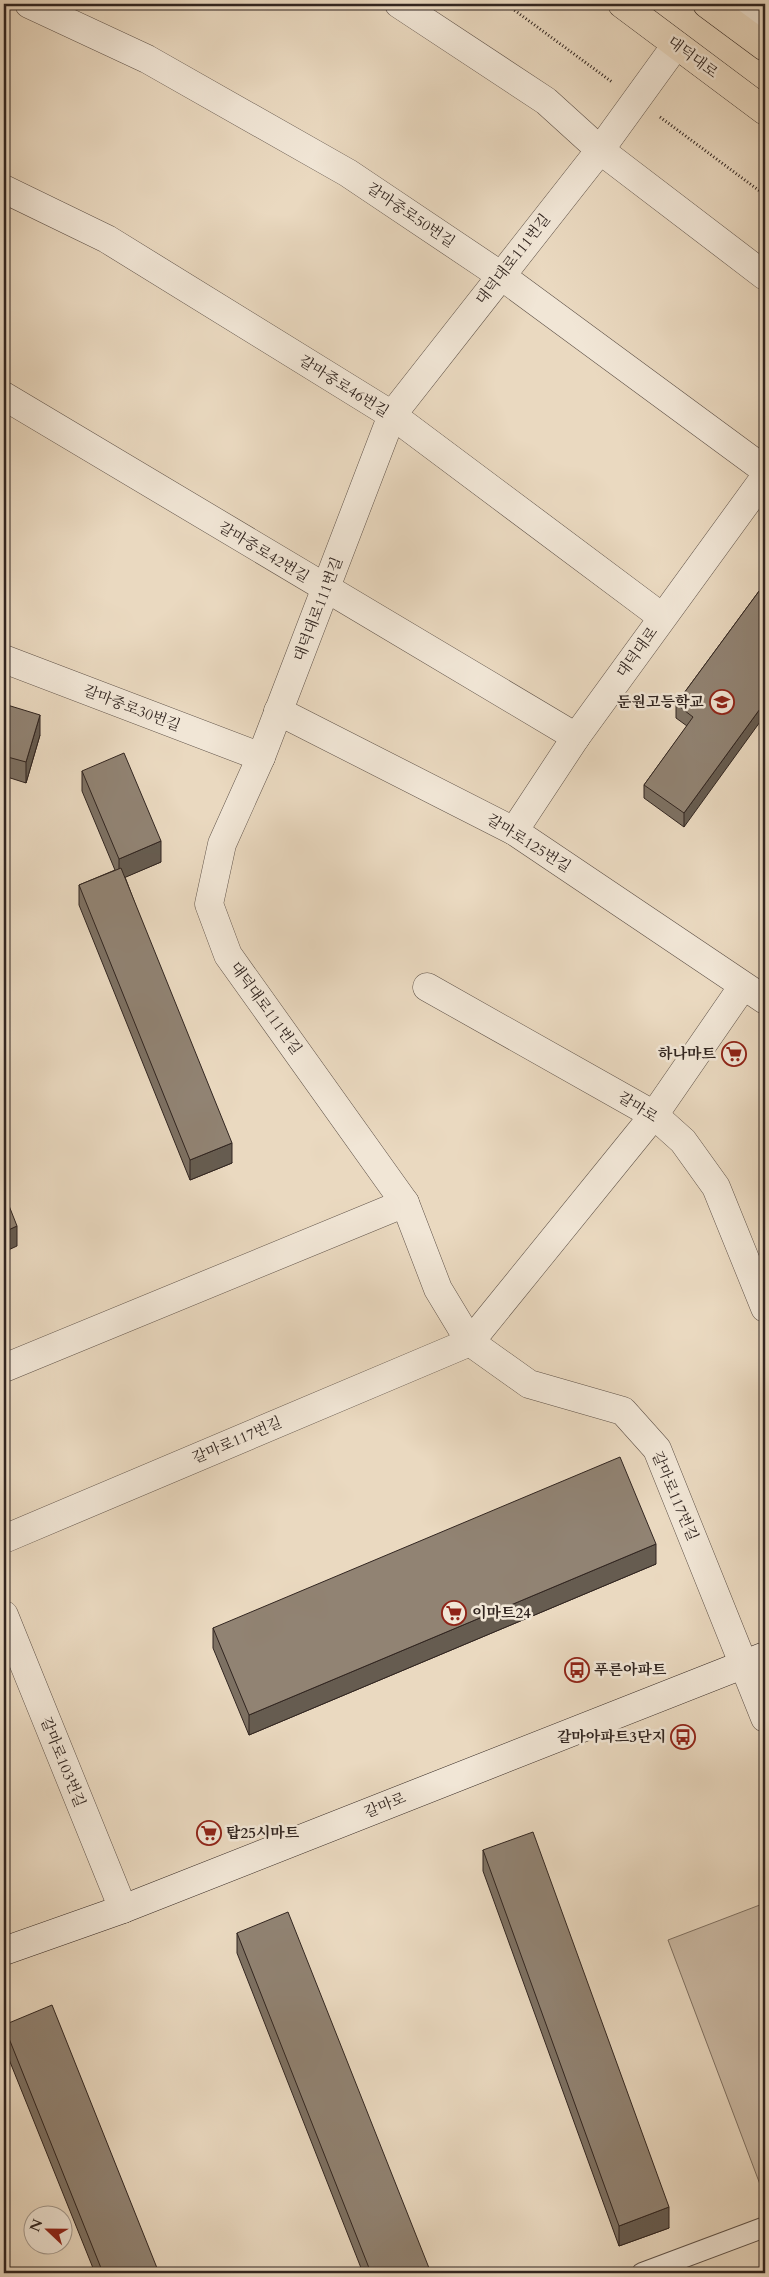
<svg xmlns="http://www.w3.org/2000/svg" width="769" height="2277" font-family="Cardo,'Noto Serif KR',serif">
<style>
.green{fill:#cbbaa5;stroke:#7e7062}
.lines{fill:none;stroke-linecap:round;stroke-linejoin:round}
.service-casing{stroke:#5f5248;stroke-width:22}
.minor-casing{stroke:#5f5248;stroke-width:29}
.secondary-casing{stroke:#312520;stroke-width:29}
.primary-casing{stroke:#312520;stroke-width:29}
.path{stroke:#312520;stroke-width:3;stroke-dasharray:1 2.5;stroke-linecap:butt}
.service{stroke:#f1e6d6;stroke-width:20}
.minor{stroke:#f1e6d6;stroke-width:28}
.secondary{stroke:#f1e6d6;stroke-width:28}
.primary{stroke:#ead9c0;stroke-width:28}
.wall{fill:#7d7163;stroke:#312520}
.shaded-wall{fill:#665c50;stroke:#312520}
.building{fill:#918373;stroke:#312520}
.labels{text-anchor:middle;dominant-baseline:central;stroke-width:5;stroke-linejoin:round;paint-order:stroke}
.street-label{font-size:15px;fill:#312520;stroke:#f1e6d6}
.poi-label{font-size:15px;font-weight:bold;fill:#312520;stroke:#f1e6d6;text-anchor:end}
</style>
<rect width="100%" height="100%" fill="#ead9c0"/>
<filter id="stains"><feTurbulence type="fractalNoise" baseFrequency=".004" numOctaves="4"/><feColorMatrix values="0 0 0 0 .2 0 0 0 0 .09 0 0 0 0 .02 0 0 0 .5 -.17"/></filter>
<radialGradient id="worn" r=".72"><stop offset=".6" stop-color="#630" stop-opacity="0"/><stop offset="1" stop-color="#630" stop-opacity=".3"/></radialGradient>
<polygon class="green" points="765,1903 765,2193 764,2195 668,1940"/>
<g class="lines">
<defs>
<polyline id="service" points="642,2273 765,2227"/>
<g id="minor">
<polyline points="29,4 147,59 348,173 500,275 765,470"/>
<polyline points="399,4 546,101 600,150 765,276"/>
<polyline points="740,28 761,4"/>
<polyline points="676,45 600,150 392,415 261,757 222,844 209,904 228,955 405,1203 438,1289 470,1342 529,1384 623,1411 657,1449 765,1718"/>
<polyline points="4,189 107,239 392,415 662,617"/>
<polyline points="4,396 576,737"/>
<polyline points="4,659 261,757"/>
<polyline points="278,711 514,831 765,1000"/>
<polyline points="514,831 576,737 765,477"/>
<polyline points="427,987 654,1115 683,1141 716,1187 765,1308"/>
<polyline points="4,1368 405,1203"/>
<polyline points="4,1539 470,1342 654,1115 743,986"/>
<polyline points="4,1615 123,1909"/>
</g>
<polyline id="secondary" points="4,1951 123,1909 765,1656"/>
<g id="primary">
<polyline points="622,4 765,111"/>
<polyline points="707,4 765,47"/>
</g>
</defs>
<use href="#service" class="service-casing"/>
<use href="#minor" class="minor-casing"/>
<use href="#secondary" class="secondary-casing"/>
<use href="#primary" class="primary-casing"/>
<g class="path">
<polyline points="506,4 612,82"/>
<polyline points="660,117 765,195"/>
</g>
<use href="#service" class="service"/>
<use href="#minor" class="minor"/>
<use href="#secondary" class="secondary"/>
<use href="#primary" class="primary"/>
</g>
<g class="wall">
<polygon points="765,583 684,827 644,798 644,785 687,726 676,718 676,704"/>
<polygon points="4,704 40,735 26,783 4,776"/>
<polygon points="82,771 161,862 125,877 232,1163 190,1180 79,905 79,885 115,870 82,791"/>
<polygon points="656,1564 249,1735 213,1648 213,1628"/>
<polygon points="483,1850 669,2228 619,2246 483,1871"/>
<polygon points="237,1933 431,2273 363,2273 237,1953"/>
<polygon points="4,2025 159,2273 95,2273 4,2047"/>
</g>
<g class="shaded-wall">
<polygon points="765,702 765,715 684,827 684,813"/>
<polygon points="40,715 40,735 26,783 26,762"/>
<polygon points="161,841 161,862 119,880 119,859"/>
<polygon points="232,1143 232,1163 190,1180 190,1160"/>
<polygon points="17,1226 17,1246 4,1252 4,1232"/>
<polygon points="656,1544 656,1564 249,1735 249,1715"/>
<polygon points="669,2207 669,2228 619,2246 619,2226"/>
</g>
<g class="building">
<polygon points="765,583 765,702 684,813 644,785 693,717 676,704"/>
<polygon points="4,704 40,715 26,762 4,756"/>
<polygon points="124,753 161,841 119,859 82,771"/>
<polygon points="121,868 232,1143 190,1160 79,885"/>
<polygon points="4,1193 17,1226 4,1232"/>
<polygon points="620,1457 656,1544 249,1715 213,1628"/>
<polygon points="533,1832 669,2207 619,2226 483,1850"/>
<polygon points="288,1912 431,2273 371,2273 237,1933"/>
<polygon points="52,2005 159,2273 103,2273 4,2026 4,2025"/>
</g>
<defs>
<symbol id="school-ring" viewBox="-11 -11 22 22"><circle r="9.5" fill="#f1e6d6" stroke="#8f2418" stroke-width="1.5"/><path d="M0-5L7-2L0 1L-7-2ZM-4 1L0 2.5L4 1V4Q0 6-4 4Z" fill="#8f2418"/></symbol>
<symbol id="supermarket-ring" viewBox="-11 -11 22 22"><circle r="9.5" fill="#f1e6d6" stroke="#8f2418" stroke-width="1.5"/><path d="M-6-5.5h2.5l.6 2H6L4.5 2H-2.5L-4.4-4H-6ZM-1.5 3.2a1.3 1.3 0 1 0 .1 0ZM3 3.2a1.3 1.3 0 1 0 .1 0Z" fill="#8f2418"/></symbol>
<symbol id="bus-ring" viewBox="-11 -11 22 22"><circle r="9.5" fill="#f1e6d6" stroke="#8f2418" stroke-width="1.5"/><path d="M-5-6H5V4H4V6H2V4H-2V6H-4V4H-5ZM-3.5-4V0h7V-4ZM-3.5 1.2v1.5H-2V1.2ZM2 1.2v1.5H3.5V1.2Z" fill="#8f2418"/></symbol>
</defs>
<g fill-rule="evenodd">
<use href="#school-ring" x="708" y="688" width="28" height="28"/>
<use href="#supermarket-ring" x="720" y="1040" width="28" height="28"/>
<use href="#supermarket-ring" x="440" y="1599" width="28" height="28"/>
<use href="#bus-ring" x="563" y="1656" width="28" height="28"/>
<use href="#bus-ring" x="669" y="1723" width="28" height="28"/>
<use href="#supermarket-ring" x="195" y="1819" width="28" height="28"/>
</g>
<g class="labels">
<g class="street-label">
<text transform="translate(693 57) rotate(37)">대덕대로</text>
<text transform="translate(411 215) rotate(34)">갈마중로50번길</text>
<text transform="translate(513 259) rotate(-52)">대덕대로111번길</text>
<text transform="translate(344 386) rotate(32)">갈마중로46번길</text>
<text transform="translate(264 552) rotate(31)">갈마중로42번길</text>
<text transform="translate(318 609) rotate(-69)">대덕대로111번길</text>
<text transform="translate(637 652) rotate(-54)">대덕대로</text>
<text transform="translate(132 708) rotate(21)">갈마중로30번길</text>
<text transform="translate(529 843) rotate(32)">갈마로125번길</text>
<text transform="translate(266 1008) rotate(54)">대덕대로111번길</text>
<text transform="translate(638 1107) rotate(32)">갈마로</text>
<text transform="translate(237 1440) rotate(-23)">갈마로117번길</text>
<text transform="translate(675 1496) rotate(67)">갈마로117번길</text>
<text transform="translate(63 1762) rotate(68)">갈마로103번길</text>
<text transform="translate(385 1805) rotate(-22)">갈마로</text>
</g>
<g class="poi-label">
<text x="704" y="702">둔원고등학교</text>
<text x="716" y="1054">하나마트</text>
<text x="472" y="1613" text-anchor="start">이마트24</text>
<text x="594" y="1670" text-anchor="start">푸른아파트</text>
<text x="666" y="1737">갈마아파트3단지</text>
<text x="226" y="1833" text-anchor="start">탑25시마트</text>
</g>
</g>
<rect width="769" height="2277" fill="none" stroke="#ead9c0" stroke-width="20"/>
<rect x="5" y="5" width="759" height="2267" fill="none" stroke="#312520" stroke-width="2.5"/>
<rect x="10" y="10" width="749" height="2257" fill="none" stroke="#312520"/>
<g transform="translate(48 2230) rotate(292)"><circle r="24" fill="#f1e6d6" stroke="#a4998d"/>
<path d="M0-4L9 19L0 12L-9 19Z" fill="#8f2418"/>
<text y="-8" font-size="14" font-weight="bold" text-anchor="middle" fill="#312520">N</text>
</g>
<rect width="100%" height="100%" filter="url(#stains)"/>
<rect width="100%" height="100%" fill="url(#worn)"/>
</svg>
